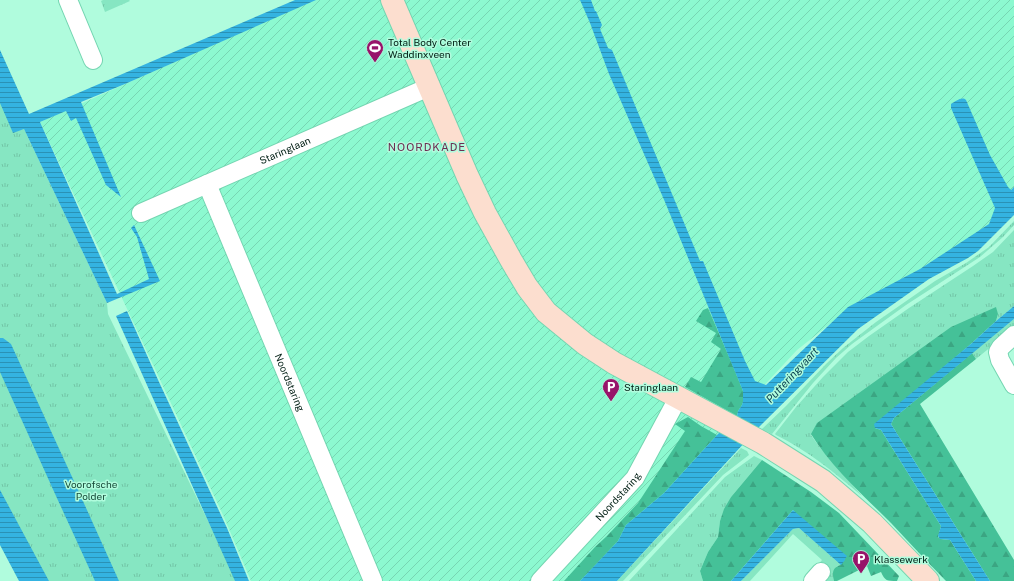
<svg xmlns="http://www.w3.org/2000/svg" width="1014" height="581" font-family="'Public Sans',sans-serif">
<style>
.industrial{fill:url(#industrial-furrows)}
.grass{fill:url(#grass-tufts)}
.forest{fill:url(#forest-firs)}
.water{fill:url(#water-rules)}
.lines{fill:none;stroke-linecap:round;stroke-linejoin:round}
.street-casing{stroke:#74d5b1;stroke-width:20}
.secondary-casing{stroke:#74d5b1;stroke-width:24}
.street{stroke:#fff;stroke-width:18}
.secondary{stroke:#fcdecf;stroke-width:22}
.labels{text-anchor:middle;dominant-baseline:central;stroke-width:3;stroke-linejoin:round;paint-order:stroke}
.poi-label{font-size:10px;fill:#001e14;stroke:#b0fcdd;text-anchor:start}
.street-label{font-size:10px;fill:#001e14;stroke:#b0fcdd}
.park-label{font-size:10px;fill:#184b3a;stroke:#b0fcdd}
.neighbourhood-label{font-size:11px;letter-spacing:1px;fill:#6d2e52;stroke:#b0fcdd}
.water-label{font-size:11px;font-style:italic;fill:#073e51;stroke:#b0fcdd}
</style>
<defs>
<pattern id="industrial-furrows" width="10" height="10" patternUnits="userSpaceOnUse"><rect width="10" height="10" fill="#8cf9d0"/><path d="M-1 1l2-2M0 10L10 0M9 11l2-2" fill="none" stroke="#77d5b2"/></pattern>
<pattern id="grass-tufts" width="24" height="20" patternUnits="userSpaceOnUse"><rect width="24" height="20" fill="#86e6c2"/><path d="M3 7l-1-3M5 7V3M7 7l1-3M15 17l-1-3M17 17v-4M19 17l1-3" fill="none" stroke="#72c5a6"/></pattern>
<pattern id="forest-firs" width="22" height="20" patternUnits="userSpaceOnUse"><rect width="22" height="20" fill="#45c198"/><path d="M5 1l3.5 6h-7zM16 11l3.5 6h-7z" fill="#3ba582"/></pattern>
<pattern id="water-rules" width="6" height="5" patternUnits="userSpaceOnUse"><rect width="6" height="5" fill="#34b3e1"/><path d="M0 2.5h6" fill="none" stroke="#2a91b5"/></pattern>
</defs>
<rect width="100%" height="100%" fill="#b0fcdd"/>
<polygon class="industrial" points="314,0 1014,0 1014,212 963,258 859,301 797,350 583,581 251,581 223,515 40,122"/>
<g class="grass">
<polygon points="103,0 129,0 130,1 105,12 101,1"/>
<polygon points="0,90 20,130 24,129 107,303 108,314 237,581 33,581 0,515"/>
<polygon points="1014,221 1014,225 1003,237 980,257 906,305 852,344 836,358 813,383 772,434 762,429 786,406 826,364 843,348 876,322 935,281 966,263 989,247"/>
<path d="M1014,230V306L996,321L998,314L811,435L818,445L862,496C835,473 807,450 776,435L775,434L796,407L823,377L848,352L869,336L909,308L973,266L993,252Z"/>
<polygon points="1014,319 1014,328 976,359 972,353"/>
<polygon points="741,448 747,451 749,455 723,475 623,581 617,581"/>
<polygon points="754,456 762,460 731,497 720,521 718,537 708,552 700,571 703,581 629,581 725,477"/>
<polygon points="799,528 841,565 837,566 833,576 834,581 823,581 818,565 822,560 793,534 750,581 741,581 793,529"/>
</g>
<g class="forest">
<path d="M996,307L998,314L996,321L972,343L944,367L875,428L881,430L941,526L938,537L941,539L950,540L976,581H946C927,562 909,542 891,523C863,495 832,468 811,434L817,423L951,327Z"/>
<polygon points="708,308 730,359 743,391 743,402 742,405 738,411 737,416 685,387 691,377 701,382 721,349 711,342 716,333 696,321 703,310"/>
<polygon points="972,353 976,359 920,404 1014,560 1014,581 990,581 891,424 894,418"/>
<polygon points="688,417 701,426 717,435 664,493 626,525 618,541 580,581 564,581 595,547 607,536 638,503 685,431 675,424"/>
<path d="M762,460L811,492L839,513L899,576L897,581C887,581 885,581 881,572L871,576L867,566L837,581H834C832,574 832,567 841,565L793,510L731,581H703L700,571L708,552L718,537L720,521L724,509L731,497Z"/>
</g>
<g class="water">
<polygon points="295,0 316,0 125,84 81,102 121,197 106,185 76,118 71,121 66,111 40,122 117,294 149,279 137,237 131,228 134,225 160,281 107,303 24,129 13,133 0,103 0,50 29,114"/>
<path d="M580,0H591L595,11H596L602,25L600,29L608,48L612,50L700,261H703L745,361L755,381L766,385L848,307L920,269L989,224L995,208L951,108V104C956,101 962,96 966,100L990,155L1008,187L1011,190L1014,187V215L978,251L968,258L929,279L858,329L759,427L617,581H580L618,541L626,525L664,493L717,435L737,416L738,411L742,405L743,401V391L665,202L609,74L590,23Z"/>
<polygon points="1014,306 1014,319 894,418 891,424 990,581 976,581 950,540 940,539 938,536 941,526 881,430 875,428 874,424 972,343 996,321"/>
<polygon points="127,311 159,382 227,528 249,581 235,581 116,316"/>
<polygon points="0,338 3,338 11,344 73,479 119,581 95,581 56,496 0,372"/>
<polygon points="0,490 49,581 19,581 0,545"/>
<polygon points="793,510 847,556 845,559 845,560 841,565 799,528 793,529 741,581 731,581"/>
</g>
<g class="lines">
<defs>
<g id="street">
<polyline points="68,0 93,60"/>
<path id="s1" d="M207,184L373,581"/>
<path id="s2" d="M141,213L429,87"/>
<polyline points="1014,335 1001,347 998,352 1000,360 1014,385"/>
<path id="s3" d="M540,581L635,478L678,398"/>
<polyline points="813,581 821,572"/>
</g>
<polyline id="secondary" points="392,0 467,175 485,213 511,260 527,287 546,312 585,344 614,363 763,443 823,481 872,523 928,581"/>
</defs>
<use href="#street" class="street-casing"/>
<use href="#secondary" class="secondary-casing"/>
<use href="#street" class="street"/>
<use href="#secondary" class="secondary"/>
</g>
<defs>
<symbol id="stadium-pin" viewBox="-11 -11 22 30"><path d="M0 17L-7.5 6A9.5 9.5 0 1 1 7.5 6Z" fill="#97146a" stroke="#b0fcdd"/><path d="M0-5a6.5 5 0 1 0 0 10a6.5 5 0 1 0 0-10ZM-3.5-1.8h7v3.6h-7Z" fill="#fff"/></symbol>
<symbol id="parking-pin" viewBox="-11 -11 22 30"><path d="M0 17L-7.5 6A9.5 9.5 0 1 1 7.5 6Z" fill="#97146a" stroke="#b0fcdd"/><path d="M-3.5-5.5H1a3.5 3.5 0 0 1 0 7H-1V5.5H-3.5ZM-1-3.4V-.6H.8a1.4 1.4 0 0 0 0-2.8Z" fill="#fff"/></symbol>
</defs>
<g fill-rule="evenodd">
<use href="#stadium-pin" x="365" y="38" width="20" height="27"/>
<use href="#parking-pin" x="601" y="377" width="20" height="27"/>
<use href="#parking-pin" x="851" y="549" width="20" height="27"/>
</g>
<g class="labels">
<g class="poi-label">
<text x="388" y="42">Total Body Center<tspan x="388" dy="12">Waddinxveen</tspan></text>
<text x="624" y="387">Staringlaan</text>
<text x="874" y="559">Klassewerk</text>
</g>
<g class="street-label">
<text stroke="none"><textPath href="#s2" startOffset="157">Staringlaan</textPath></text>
<text stroke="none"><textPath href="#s1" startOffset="215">Noordstaring</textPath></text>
<text stroke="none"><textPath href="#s3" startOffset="115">Noordstaring</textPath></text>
</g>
<g class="park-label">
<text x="91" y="484">Voorofsche<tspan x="91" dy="12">Polder</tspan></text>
</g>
<g class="neighbourhood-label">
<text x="427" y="147">NOORDKADE</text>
</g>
<g class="water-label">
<text transform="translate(792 375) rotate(-47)">Putteringvaart</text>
</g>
</g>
</svg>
